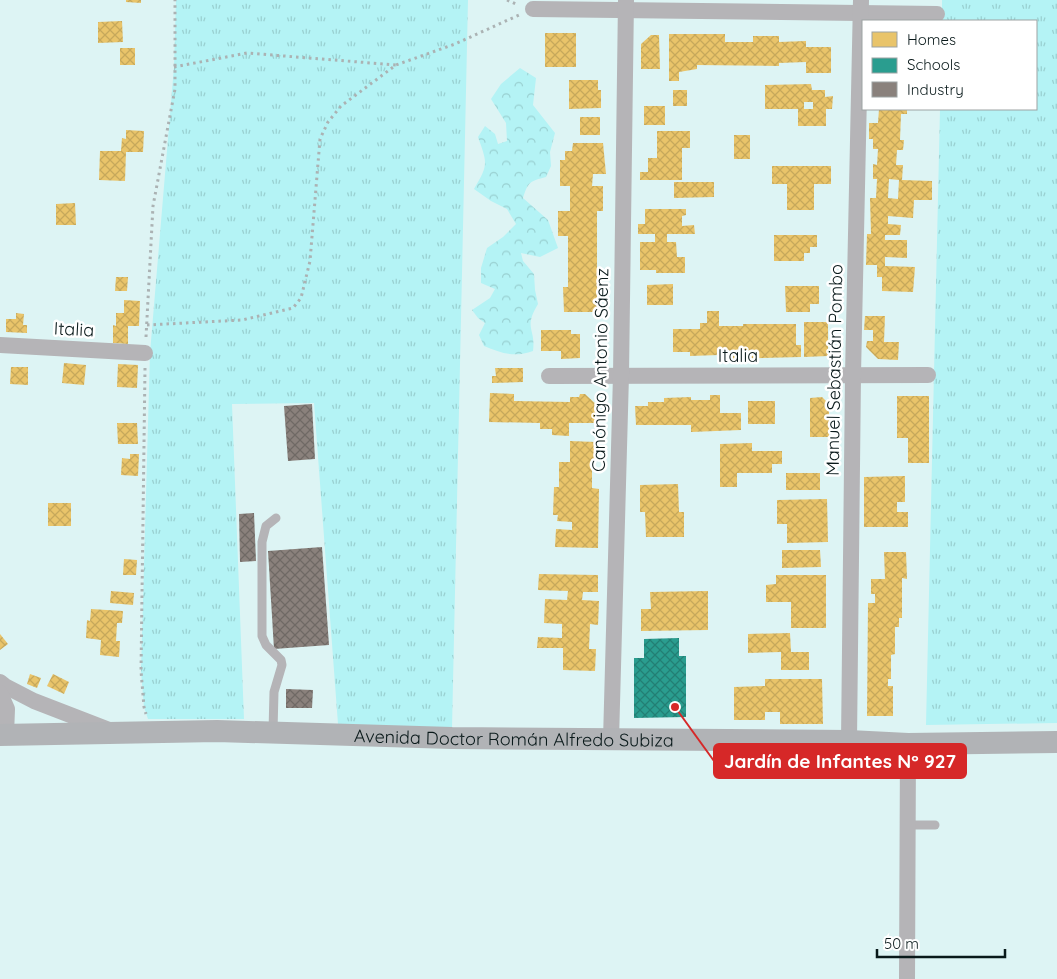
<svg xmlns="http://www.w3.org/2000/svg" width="1057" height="979" font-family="Quicksand,sans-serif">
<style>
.grass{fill:url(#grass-tufts)}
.forest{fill:url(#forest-crowns)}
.homes{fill:url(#homes-cross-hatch);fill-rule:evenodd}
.schools{fill:url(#schools-cross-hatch)}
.industry{fill:url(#industry-cross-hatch)}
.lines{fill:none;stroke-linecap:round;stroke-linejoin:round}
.path{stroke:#abb2b3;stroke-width:3;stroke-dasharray:2.5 4;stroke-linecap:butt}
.lane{stroke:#b5b4b7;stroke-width:9}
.street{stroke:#b5b4b7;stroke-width:16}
.secondary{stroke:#b1b3b6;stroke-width:22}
.labels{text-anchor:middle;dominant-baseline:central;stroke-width:5;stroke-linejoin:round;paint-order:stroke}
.street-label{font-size:18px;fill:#09191a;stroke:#fff}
.leader{fill:none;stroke:#d62828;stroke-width:2}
.callout-dot{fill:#d62828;stroke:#fff;stroke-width:2}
.callout{fill:#d62828;stroke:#d62828;stroke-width:2}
.callout-label{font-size:19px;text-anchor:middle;font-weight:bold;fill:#fff}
</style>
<defs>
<pattern id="grass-tufts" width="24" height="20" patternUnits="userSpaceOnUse" patternTransform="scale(1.25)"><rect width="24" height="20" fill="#b4f3f5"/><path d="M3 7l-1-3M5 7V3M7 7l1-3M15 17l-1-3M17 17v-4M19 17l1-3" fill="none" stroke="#99d0d1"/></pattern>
<pattern id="forest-crowns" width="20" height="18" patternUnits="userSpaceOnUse" patternTransform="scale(1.25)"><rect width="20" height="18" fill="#b4f3f5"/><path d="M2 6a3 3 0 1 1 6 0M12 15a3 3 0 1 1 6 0" fill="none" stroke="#99d0d1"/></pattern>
<pattern id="homes-cross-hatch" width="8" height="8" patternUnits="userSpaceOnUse" patternTransform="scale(1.25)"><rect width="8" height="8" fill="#e9c46a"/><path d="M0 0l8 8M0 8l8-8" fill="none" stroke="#c6a85b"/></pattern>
<pattern id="schools-cross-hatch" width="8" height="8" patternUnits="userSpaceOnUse" patternTransform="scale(1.25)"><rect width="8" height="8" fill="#2a9d8f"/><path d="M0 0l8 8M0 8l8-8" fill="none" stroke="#227f74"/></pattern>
<pattern id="industry-cross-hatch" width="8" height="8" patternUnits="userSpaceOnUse" patternTransform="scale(1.25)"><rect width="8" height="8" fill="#8a817c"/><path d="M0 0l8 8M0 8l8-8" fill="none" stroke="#6f6965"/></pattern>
</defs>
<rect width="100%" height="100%" fill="#ddf4f4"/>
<g class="grass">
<polygon points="176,0 468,0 452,729 338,724 314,403 232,404 244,719 148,719 144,707 141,671 150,353 174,67"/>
<polygon points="942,0 1057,0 1057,723 926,725 940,109 1036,109 1036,21 942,21"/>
</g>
<path class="forest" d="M520,68L536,78L533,105L555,133L550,152L551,166L546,177C530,181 528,182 523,198L548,220L558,248L540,257L521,253L523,261L534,274L535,290L538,304C523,329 536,328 533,351C514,358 501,353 484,346L479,335L485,323L478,318L472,310L490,298L495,289L481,283V268L487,248L503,237L516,224L507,209L491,201L474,189C489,164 487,163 478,137L485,126L495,134L498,144L507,141L506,123L491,99L501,84Z"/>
<g class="homes">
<polygon points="126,0 141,0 141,3 126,2"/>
<polygon points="122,21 123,42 98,43 98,22"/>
<rect x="545" y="33" width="31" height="34"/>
<polygon points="669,34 725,34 725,42 753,42 753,36 779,36 779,42 806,41 806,47 831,47 831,73 806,73 806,62 779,63 779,66 697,65 697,69 679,72 679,81 669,81"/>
<polygon points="651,35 659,35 660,69 641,69 641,44"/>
<rect x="120" y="48" width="15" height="17"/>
<polygon points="569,80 598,80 598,90 601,90 601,108 569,109"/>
<path d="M811,84L812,90H825V97L833,96L832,109H826V126H798V109H765V85ZM804,102H813V109H804Z"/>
<rect x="673" y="90" width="14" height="16"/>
<rect x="644" y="106" width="21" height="19"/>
<path d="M879,109H907V114H901L900,140H904L903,150H897L896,165H903L902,180L932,181V200H914L913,218L888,216V224L901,225L900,235H885V240H907V258L885,257V266L915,267L913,292L882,291V277H877V265H866L867,234H871L870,198H876L877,179H873V164L877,165L878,149H873V139H869V123H878ZM889,179L899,180L898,199L888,198Z"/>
<rect x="580" y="117" width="20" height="18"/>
<polygon points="126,130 144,131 143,152 126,152 125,181 99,180 100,151 121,151 122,138 126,139"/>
<polygon points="657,131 690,131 690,148 682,148 682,180 640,180 640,172 648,172 648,158 657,158"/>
<rect x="734" y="135" width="16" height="24"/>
<polygon points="573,143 603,143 606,174 593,174 592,186 603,186 603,211 597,211 597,312 564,312 563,287 568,287 568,236 558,236 558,211 570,211 570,186 560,186 560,160 565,160 565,151 572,151"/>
<polygon points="772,166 831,166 831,184 814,184 814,210 787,210 787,184 772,184"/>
<polygon points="674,182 714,182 714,197 674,198"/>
<polygon points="75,203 76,225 56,225 56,204"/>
<polygon points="645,209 686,209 686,215 682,216 682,226 694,225 695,234 667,234 667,242 676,242 677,257 685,257 685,273 656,273 656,270 640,270 640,242 655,242 655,234 638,234 638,224 645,224"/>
<polygon points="774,235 817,235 817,247 810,247 810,253 804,253 804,261 774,261"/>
<polygon points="116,277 128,277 127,291 115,291"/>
<polygon points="673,284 673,305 647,305 647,285"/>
<polygon points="785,286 819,286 819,304 810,304 810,312 786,312"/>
<polygon points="124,300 140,301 139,326 128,326 128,344 113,343 113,325 116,326 116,313 124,313"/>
<polygon points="707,311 719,311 719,326 743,326 743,324 796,324 796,345 801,345 801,357 719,359 719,355 690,356 690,352 673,352 673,329 700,329 700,323 707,323"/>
<polygon points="16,313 24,314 23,325 27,325 27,333 6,332 6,319 16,319"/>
<polygon points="865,316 885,316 884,342 899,342 898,360 878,359 866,347 867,341 873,341 873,330 864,330"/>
<polygon points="804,322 828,322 828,356 804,357"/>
<polygon points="541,330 571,330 571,334 580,334 580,358 561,359 561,351 541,351"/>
<polygon points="64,363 86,365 84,385 62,383"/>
<polygon points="118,364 138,365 137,388 117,387"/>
<polygon points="11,367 28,367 28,385 10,384"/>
<polygon points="495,368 523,368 523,382 492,383 492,376 496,376"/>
<polygon points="490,393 514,394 514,401 570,402 570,397 579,397 580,394 585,394 599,407 598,423 569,423 569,436 552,435 552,429 540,429 540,423 489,422"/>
<polygon points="710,395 720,395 720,413 741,413 741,430 691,432 691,425 636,425 635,406 648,406 648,402 664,402 664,398 691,397 691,400 710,400"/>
<polygon points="897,396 929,396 929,463 908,463 908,438 897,438"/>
<polygon points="822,397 829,404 829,437 810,437 810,398"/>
<rect x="748" y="401" width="27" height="23"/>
<polygon points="117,423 137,423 138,444 118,444"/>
<polygon points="570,441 596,442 595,463 592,463 592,488 599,489 598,548 555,547 556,529 572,530 572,522 557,521 558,515 553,515 554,487 559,487 559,462 570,462"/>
<polygon points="752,443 752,451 782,451 782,464 772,464 772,473 737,473 737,487 720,487 720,444"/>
<polygon points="130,454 139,454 138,476 121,475 122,458 130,459"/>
<rect x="786" y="473" width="34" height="17"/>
<polygon points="905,476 905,502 897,502 897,512 908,512 908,527 864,527 864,477"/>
<polygon points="678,484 679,512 684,512 684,537 646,537 645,512 640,512 640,485"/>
<polygon points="827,499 828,542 787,543 787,524 777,524 777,500"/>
<rect x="48" y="503" width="23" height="23"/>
<polygon points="782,550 820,550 821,567 782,568"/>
<polygon points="884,552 906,552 907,579 902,578 902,618 899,618 899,627 895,627 895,654 891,655 891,679 888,679 888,686 893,686 893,716 867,716 868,603 875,603 875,594 871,594 871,579 885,579"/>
<polygon points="124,559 137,560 136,575 123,575"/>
<polygon points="539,574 598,575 598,592 583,592 582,600 599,601 598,625 590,624 589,649 596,649 595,671 563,670 563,648 537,648 538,637 562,638 562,624 544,623 545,599 567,600 568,591 538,590"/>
<polygon points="776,575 826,575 826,628 791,628 791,602 766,602 766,585 776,584"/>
<polygon points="111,591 134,593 133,605 110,603"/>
<polygon points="708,591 708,630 641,631 641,609 651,609 650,592"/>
<polygon points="91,609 123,611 122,623 117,623 116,641 120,641 119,657 100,655 101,640 86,638 87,620 90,621"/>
<polygon points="790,633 791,652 809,652 809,670 781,670 781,652 748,653 748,634"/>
<polygon points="0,634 8,644 0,650"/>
<polygon points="30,674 41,678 37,688 27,684"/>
<polygon points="53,674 69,682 64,694 47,686"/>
<polygon points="765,679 822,679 823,724 780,724 780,712 765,712 765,720 734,720 734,687 765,686"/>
</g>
<polygon class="schools" points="679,638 679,656 686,656 686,717 634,718 634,658 644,658 644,639"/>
<g class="industry">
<polygon points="312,404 315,459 288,461 284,406"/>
<polygon points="254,513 256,561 240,562 239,514"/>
<polygon points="322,547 329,645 274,649 268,551"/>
<polygon points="286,689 313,690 312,708 286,708"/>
</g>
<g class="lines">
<g class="path">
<polyline points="507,0 518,5"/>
<polyline points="174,67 247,53 396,65"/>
<polyline points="147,325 242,320 293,308 301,298 310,261 320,139 328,122 341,106 396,65 455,44 519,15"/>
<polyline points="146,337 153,206 175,89 175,0"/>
<polyline points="145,368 141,671 144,707 146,714"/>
</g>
<g class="lane">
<polyline points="273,731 274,692 282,665 281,660 266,645 262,636 262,542 266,526 276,518"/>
<polyline points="907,825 935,825"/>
</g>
<g class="street">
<polyline points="533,9 937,14"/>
<polyline points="0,345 145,353"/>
<polyline points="549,376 928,375"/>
<polyline points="0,682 5,686 34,701 109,730"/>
<polyline points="0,693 7,709 6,735"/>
<polyline points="611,740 621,375 626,0"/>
<polyline points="849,741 853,375 861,0"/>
<polyline points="907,979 908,744"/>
</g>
<path class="secondary" id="s1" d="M0,735L217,731L452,738L849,741L908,744L1057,742"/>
</g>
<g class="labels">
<g class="street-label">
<text transform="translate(74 329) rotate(3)">Italia</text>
<text x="738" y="355">Italia</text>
<text transform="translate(600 370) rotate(-89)">Canónigo Antonio Sáenz</text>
<text transform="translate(834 370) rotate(-89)">Manuel Sebastián Pombo</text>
<text stroke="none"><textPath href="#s1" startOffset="514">Avenida Doctor Román Alfredo Subiza</textPath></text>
</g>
</g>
<path class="leader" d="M675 707L714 761"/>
<circle class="callout-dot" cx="675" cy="707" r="5"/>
<rect class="callout" x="714" y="744" width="252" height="34" rx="5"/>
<g class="callout-label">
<text x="840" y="768">Jardín de Infantes N° 927</text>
</g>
<rect x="862" y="20" width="175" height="90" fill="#ffffff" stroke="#9da3a3"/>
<rect x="872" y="32" width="25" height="15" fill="#e9c46a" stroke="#9da3a3"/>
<text x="907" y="45" font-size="15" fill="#09191a">Homes</text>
<rect x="872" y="58" width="25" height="15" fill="#2a9d8f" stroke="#9da3a3"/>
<text x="907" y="70" font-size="15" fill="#09191a">Schools</text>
<rect x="872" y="82" width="25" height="15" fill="#8a817c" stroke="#9da3a3"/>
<text x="907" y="95" font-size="15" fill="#09191a">Industry</text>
<path d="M877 949v8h128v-8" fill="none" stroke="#09191a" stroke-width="2.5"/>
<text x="884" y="949" font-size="15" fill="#09191a" stroke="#ffffff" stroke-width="4" paint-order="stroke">50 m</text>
</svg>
